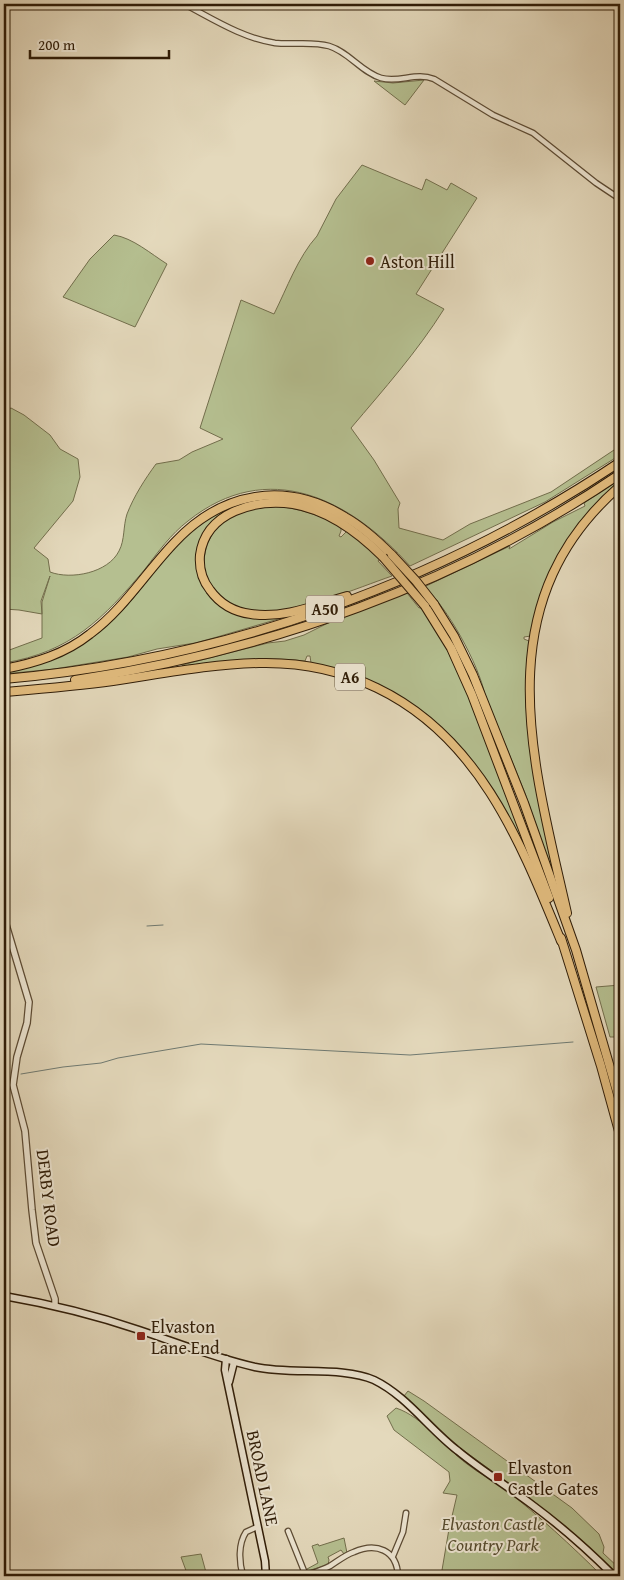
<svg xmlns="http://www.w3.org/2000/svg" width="624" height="1580" font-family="'Gentium Book Plus',serif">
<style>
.green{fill:#b5bf90;stroke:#726e4c}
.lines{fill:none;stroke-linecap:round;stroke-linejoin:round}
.stream{stroke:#6f7a72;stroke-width:1}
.minor-casing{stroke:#5c4b34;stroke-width:7}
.tertiary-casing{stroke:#5c4b34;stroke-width:8}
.secondary-casing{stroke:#2f1c07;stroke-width:9}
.trunk-casing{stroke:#2f1c07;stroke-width:10}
.minor{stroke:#ede6d3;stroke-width:4.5}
.tertiary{stroke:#ede6d3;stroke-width:5.5}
.secondary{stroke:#ede6d3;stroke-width:6}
.trunk{stroke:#e2bc7e;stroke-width:8}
.trunk-bridge-casing{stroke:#2f1c07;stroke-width:10;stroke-linecap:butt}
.trunk-bridge{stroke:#e2bc7e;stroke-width:8}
.poi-dot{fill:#8f2418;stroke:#ede6d3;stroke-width:2}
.labels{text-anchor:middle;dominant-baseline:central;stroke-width:4;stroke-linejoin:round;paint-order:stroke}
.shield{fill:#ede6d3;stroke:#685944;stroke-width:1}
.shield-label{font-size:16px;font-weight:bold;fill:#2f1c07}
.poi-label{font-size:18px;fill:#2f1c07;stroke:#ede6d3;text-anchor:start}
.street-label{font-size:18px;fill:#2f1c07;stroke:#ede6d3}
.park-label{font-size:18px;font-style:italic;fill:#574d30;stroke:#ede6d3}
</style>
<rect width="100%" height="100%" fill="#e4d9bc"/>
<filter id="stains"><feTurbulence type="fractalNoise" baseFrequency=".004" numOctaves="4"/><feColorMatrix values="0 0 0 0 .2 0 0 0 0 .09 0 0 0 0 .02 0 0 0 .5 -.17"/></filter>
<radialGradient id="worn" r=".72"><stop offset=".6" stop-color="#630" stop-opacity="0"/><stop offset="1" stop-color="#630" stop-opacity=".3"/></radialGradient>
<g class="green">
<polygon points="424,80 405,105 374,81 393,83"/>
<path d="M362,165L422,190L426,179L447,190L451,183L477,198L416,294L444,309C417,352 384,389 351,428L374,460L400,503L398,509L399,528L443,540L470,524L551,492L620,446V455L545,502L410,566C350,499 268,457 188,521C171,534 158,552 145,569C103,619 71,652 4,663V652L42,638V602L50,576L41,601L42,614L19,610L4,609V411L11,408L24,415L50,435L60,449L78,459L80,477L73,501L34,548L48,559L50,572C71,580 108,573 119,551C125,540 123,526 127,514C134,496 145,479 156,464L179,460L192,452L223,439L200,428L241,300L274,314C287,288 298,257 317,236L336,199Z"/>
<path d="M114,235C133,238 151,254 167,264L135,327L63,297L90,259Z"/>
<path d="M620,479V482C571,526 544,571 531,636L524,637V639L529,641L527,681L557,879L555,880L525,793L485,695C479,665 447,606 424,587L510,546L509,549L553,522L585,506L584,503Z"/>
<path d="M244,502L221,514L213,521L201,538L199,546L204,586L208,594L215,601L227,610L240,615L316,608L217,637L195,643L157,649L128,657L54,669L4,674V673C39,666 70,655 98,633C140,601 162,550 206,519C217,511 231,507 244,502Z"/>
<path d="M274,506C299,508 319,515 341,526V531L339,536L341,537L347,531L380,558L378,561L392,576C357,588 299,613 263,612C250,612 238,609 227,602C196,585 198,542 224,521C239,510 257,508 274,506Z"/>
<path d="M407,593L419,608L422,607L444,641L450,656L472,699L533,864C487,764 425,685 311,663L310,656H307L305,661C264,656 223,661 183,666L182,665L268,643L285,641L304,635L328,623Z"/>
<polygon points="620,985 620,1037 610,1037 596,987"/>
<polygon points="408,1391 424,1401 572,1508 599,1534 604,1547 603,1553 620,1569 620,1576 579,1538 536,1503 452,1442 404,1396"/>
<path d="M396,1408C423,1417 443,1446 467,1464C479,1474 494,1480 505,1489C539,1516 571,1545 602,1576H441L449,1529L457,1495L443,1493L450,1481L449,1472L394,1430L387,1416Z"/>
<polygon points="344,1538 347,1553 344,1554 341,1550 328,1557 329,1560 328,1565 307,1571 307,1569 318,1563 312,1546 318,1544 319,1546"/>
<polygon points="201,1554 207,1576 188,1576 181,1557"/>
</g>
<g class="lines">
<g class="stream">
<polyline points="147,926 163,925"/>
<polyline points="4,1073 7,1073"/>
<polyline points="21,1074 63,1067 101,1063 118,1058 201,1044 410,1055 573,1042"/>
<polyline points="618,1572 620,1572"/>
<polyline points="601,1576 605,1575"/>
</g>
<defs>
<g id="minor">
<path d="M184,4C213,19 242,38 275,43C293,45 312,41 329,46C349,52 361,72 381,78C399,83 416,72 434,79L493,115L533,133L596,183L620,199"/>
<polyline points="288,1531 306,1576"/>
<polyline points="393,1556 403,1532 406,1513"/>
<path d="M243,1576C239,1562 238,1544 246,1532L257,1527"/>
<path d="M305,1576C313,1573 322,1570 330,1566C338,1561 345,1555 354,1552C376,1542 397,1550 398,1576"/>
</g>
<polyline id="tertiary" points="4,918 29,1002 27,1023 17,1057 13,1085 25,1131 32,1210 36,1243 55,1299 55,1305"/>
<g id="secondary">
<path d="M4,1296C50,1304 95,1315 139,1330C178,1343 215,1358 255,1367C291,1375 343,1366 374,1380C407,1396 429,1429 458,1451C481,1470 507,1486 531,1504C561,1526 588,1550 614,1576"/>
<polyline points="226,1359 225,1370 265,1561 266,1576"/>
<polyline points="229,1382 234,1362"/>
</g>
<g id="trunk">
<path d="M347,596C316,605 284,619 251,614C235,612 220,604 210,590C202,580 199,567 200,555C206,511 256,499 293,504C328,510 359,533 383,557"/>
<polyline points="434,604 454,636 473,675 524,803 576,950 620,1102"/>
<polyline points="425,606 451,648 472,695 549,898"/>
<path d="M4,669C35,663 65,654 90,634C124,609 146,572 175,542C222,492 285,480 345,517C363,527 378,541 392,555"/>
<path d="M4,679C222,660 438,584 620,462"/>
<path d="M75,680C268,651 458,584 620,474"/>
<path d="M4,692C40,689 77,686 113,681C161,674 210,664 259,663C300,662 340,670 377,688C479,737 520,841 561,941"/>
<path d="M567,913C533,762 484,604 620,486"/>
<polyline points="561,938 601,1066 620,1135"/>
</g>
</defs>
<use href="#minor" class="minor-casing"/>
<use href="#tertiary" class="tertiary-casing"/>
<use href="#secondary" class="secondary-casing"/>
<use href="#trunk" class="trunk-casing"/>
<use href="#minor" class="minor"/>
<use href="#tertiary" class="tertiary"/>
<use href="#secondary" class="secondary"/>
<use href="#trunk" class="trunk"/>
<defs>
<g id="trunk-bridge">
<polyline points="392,555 416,581 434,604"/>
<polyline points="383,557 425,606"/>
</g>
</defs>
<use href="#trunk-bridge" class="trunk-bridge-casing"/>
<use href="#trunk-bridge" class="trunk-bridge"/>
</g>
<g class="poi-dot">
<circle cx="370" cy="261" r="5"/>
<rect x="136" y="1331" width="10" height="10" rx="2.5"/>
<rect x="493" y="1472" width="10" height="10" rx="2.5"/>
</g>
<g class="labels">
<g class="shield">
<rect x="306" y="595.5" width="38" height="27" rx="4"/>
<rect x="335" y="663.5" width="30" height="27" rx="4"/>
</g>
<g class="shield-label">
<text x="325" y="609">A50</text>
<text x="350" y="677">A6</text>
</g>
<g class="poi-label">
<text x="380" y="261">Aston Hill</text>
<text x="151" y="1326">Elvaston<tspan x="151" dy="21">Lane End</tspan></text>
<text x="508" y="1467">Elvaston<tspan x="508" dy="21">Castle Gates</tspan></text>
</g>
<g class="street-label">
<text transform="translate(49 1198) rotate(83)">DERBY ROAD</text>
<text transform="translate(263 1478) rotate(78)">BROAD LANE</text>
</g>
<g class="park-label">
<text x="493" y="1523">Elvaston Castle<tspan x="493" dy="21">Country Park</tspan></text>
</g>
</g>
<rect width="624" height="1580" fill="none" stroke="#e4d9bc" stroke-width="20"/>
<rect x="5" y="5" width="614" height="1570" fill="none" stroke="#2f1c07" stroke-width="2.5"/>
<rect x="10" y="10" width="604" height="1560" fill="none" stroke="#2f1c07"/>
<path d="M30 50v8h139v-8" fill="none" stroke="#2f1c07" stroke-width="2.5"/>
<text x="38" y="50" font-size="15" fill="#2f1c07" stroke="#ede6d3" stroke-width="4" paint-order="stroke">200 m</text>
<rect width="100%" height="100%" filter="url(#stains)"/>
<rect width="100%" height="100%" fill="url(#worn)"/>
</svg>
